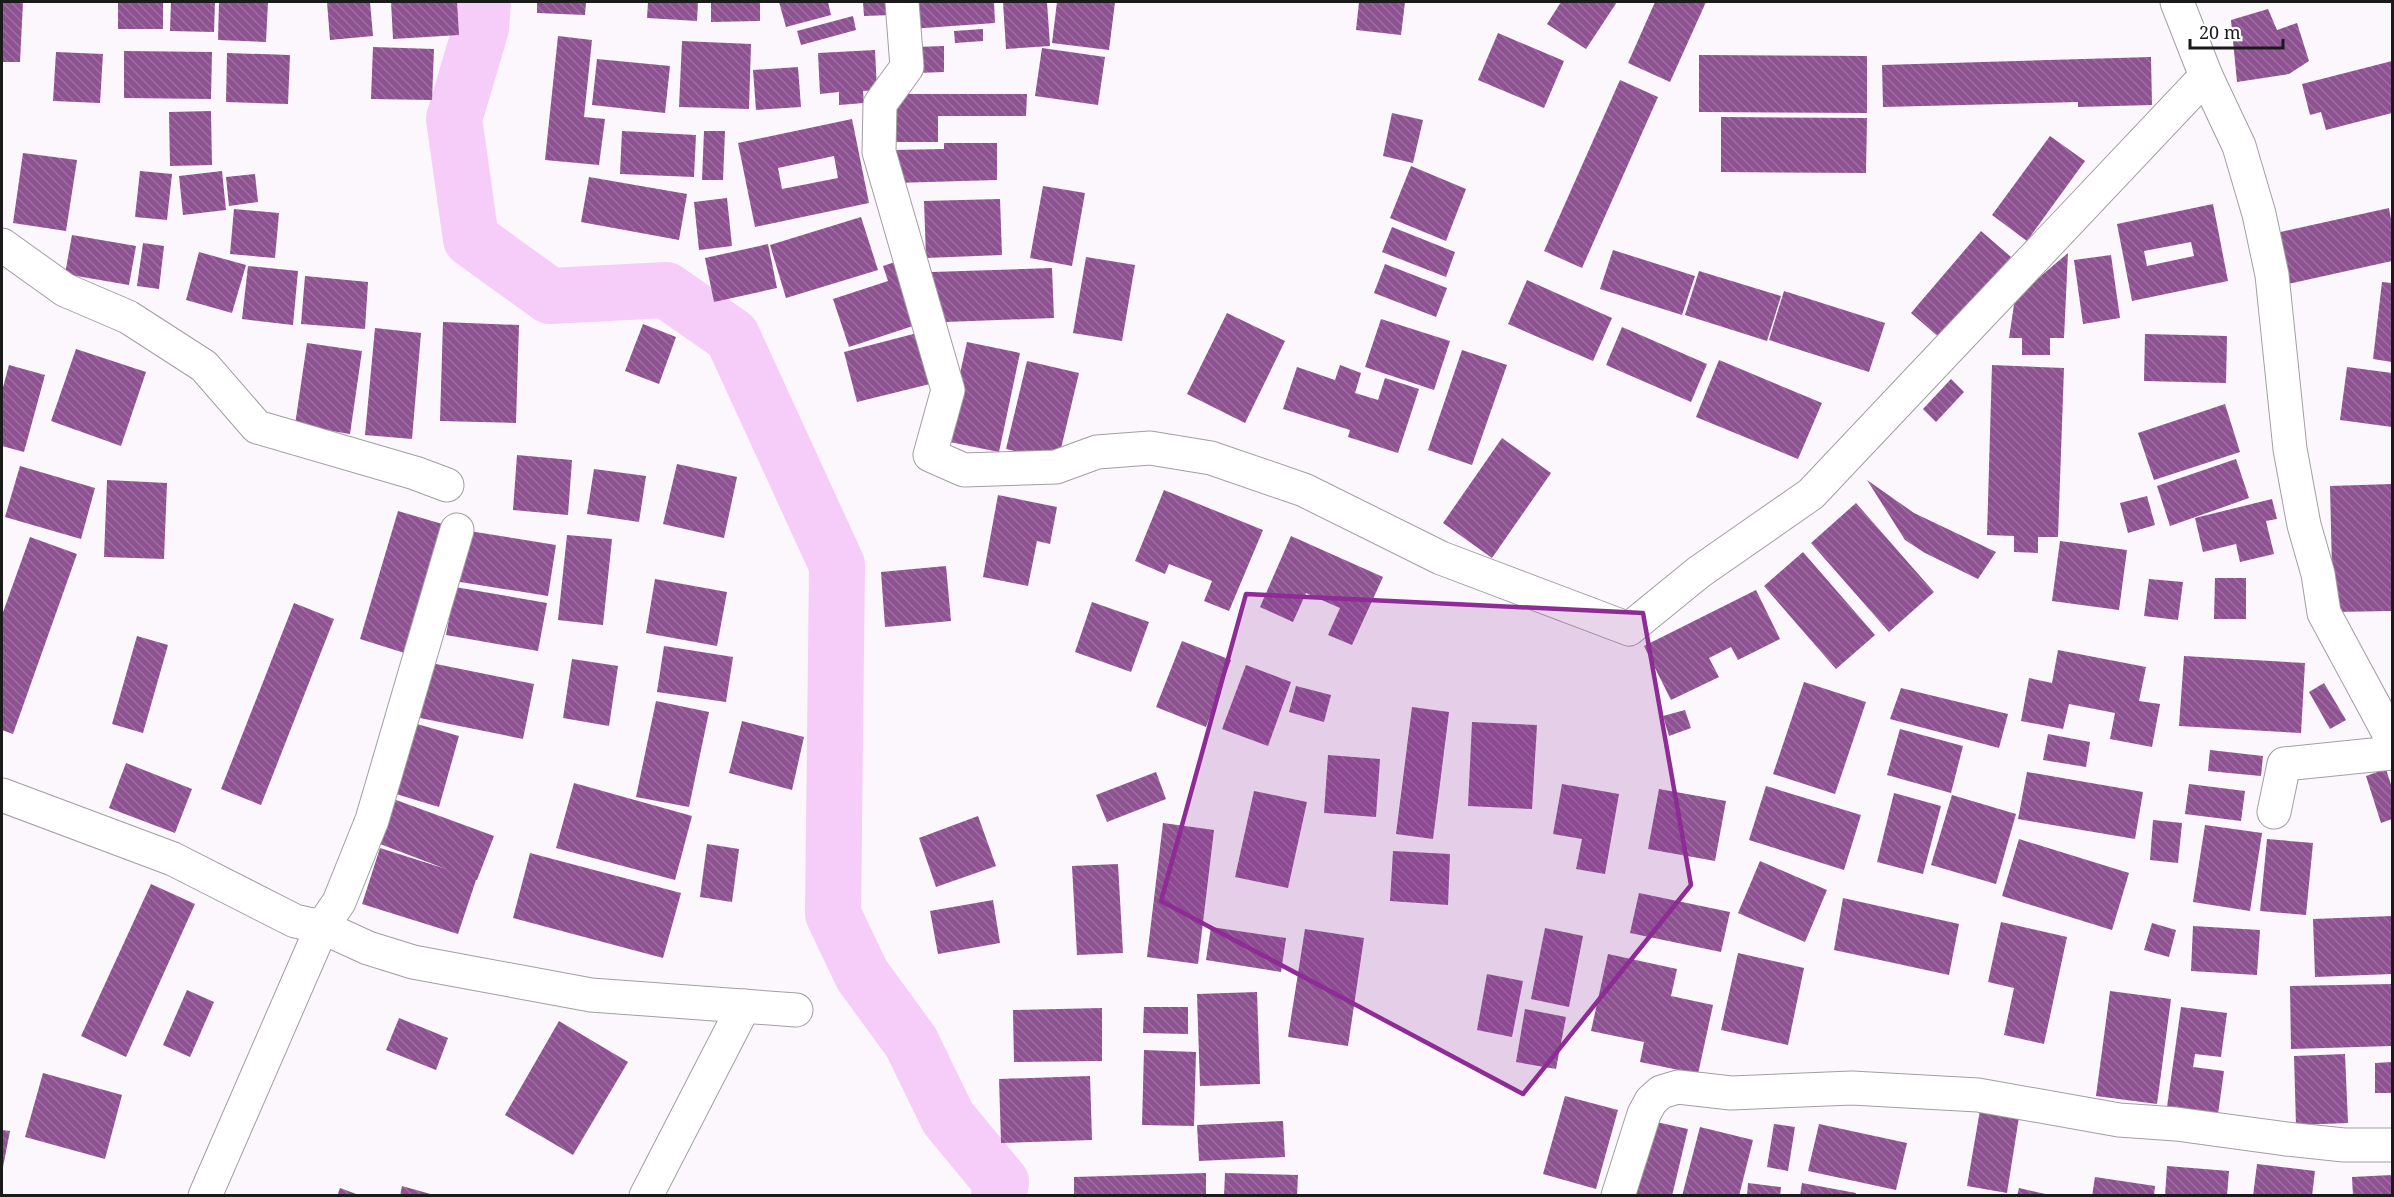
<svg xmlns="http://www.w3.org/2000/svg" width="2394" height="1197" font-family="'Noto Serif',serif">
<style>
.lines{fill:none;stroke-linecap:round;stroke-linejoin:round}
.river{stroke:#f6cdf8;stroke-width:56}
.building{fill:url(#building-back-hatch);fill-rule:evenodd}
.minor-casing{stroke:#a29ea2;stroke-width:35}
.minor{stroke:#fff;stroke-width:33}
.marked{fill:#8d2c94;fill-opacity:0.2;stroke:#8d2c94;stroke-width:4.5;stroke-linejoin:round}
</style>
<defs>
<pattern id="building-back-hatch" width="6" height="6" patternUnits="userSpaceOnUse" patternTransform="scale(1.5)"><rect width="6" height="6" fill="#8e5191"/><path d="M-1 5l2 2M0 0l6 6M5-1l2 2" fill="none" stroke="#9c709e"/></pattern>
</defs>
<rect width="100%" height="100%" fill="#fcf7fc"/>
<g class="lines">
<polyline class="river" points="483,2 481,28 454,119 471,239 550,296 666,290 732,336 837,565 833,914 862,975 911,1042 948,1118 1001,1182 999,1196"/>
</g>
<g class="building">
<polygon points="2,2 23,2 20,62 2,62"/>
<rect x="118" y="2" width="45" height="27"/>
<polygon points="171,2 215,2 214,32 170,31"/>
<polygon points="219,2 268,2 266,42 218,40"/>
<polygon points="327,2 370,2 373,36 330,40"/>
<polygon points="391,2 457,2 459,35 393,39"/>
<polygon points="537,2 586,2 585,15 537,13"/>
<polygon points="648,2 698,2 697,21 647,18"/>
<polygon points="711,2 760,2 760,21 711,22"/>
<polygon points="779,2 828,2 831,15 786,27"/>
<polygon points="863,2 891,2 892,15 864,16"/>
<polygon points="908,2 994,2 995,23 910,29"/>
<polygon points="1003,2 1047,2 1050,46 1006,49"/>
<polygon points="1057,2 1115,2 1109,50 1052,43"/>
<polygon points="1359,2 1405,2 1401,35 1356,30"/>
<polygon points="1561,2 1617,2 1586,49 1547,24"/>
<polygon points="1655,2 1706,2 1670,82 1628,63"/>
<polygon points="2268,9 2277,30 2297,23 2309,61 2289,74 2237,82 2231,20"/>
<polygon points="853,16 856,30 801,45 797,31"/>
<polygon points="983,29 983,41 955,43 954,31"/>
<polygon points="1498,33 1564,61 1544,108 1478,80"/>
<polygon points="558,36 592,40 584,117 605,119 599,165 545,160"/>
<polygon points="682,41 751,44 749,109 679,107"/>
<polygon points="944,46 944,72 917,73 916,47"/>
<polygon points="373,47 434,49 432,100 371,99"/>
<polygon points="1042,48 1105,57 1098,105 1035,96"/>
<polygon points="875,50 877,90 863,91 864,103 839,105 839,92 820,94 818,53"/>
<polygon points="124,51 212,52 211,99 124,98"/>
<polygon points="56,52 103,54 100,103 53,101"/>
<polygon points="227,53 290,55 288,104 226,102"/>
<polygon points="1699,55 1867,56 1867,113 1699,112"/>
<polygon points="2151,57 2152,105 2078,107 2078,102 1883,107 1882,65"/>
<polygon points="597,59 670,66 665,113 592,105"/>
<polygon points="2392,61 2392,113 2326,130 2321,112 2310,115 2302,84"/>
<polygon points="798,67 801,107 756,110 753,70"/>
<polygon points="1620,80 1658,97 1582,268 1544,251"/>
<polygon points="896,94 1027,94 1026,116 938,116 938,142 895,142"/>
<polygon points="211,111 212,165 170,166 169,112"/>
<polygon points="1392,113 1423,120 1413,163 1383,156"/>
<polygon points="1721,117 1867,118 1866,173 1721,172"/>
<path d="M852,119L869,203L755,227L738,143ZM834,156L838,178L782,189L778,168Z"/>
<polygon points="622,131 696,135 694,177 620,174"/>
<polygon points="704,131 725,131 723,180 702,180"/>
<polygon points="2050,136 2085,161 2027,241 1992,215"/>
<polygon points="944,143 997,143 997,180 894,183 893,150 944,149"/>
<polygon points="23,153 77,160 66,231 13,223"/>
<polygon points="1411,166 1466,189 1446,241 1390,218"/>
<polygon points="140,171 172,174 167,220 135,217"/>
<polygon points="222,171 226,210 183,215 179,176"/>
<polygon points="255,174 258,202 229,206 226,177"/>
<polygon points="589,177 687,194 679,240 581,222"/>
<polygon points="1043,186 1085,193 1072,266 1030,258"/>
<polygon points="727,198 732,246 699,250 694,202"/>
<polygon points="1000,199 1002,255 926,258 924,201"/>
<path d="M2213,204L2228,281L2132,301L2117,224ZM2191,242L2194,256L2147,266L2144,251Z"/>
<polygon points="2389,208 2392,225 2392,261 2288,284 2276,233"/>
<polygon points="234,209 279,213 275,258 230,254"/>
<polygon points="861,217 878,270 786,298 770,245"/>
<polygon points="1392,227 1455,252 1446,277 1382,252"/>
<polygon points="1981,231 2011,257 1941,339 1911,313"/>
<polygon points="72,235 136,246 129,285 65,274"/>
<polygon points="143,243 164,246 159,289 137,286"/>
<polygon points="768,244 777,288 714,302 705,258"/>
<polygon points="1613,250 1695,276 1682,315 1600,289"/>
<polygon points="199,252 246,265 232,313 186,300"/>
<polygon points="2068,253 2064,338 2050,338 2050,355 2022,355 2022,338 2009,338 2015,298"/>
<polygon points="2111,255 2120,318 2083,324 2074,260"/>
<polygon points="1086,257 1135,265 1122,341 1073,333"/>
<polygon points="901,260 922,323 849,347 833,299 888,281 883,266"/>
<polygon points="1385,264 1447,288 1436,317 1374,293"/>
<polygon points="248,266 298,271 293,325 242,319"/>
<polygon points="1052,268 1054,318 945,322 945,320 934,320 932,272"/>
<polygon points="1699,271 1781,296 1767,341 1685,315"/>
<polygon points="305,276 368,282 365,329 301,324"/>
<polygon points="1527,280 1612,318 1593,361 1508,324"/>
<polygon points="2382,282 2392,283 2392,362 2373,359"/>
<polygon points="1784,291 1885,323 1869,372 1769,340"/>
<polygon points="1227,313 1285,341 1245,423 1187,394"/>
<polygon points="1381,319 1450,341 1434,390 1365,367"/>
<polygon points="443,322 519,325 516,423 440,421"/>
<polygon points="643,324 676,337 659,384 625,371"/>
<polygon points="1622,327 1707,364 1691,402 1606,365"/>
<polygon points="375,328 421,333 412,439 365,435"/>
<polygon points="925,331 938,382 857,402 844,352"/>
<polygon points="2145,334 2227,336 2226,383 2144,381"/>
<polygon points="967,342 1020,353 999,452 945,441"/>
<polygon points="307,343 362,351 350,434 295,425"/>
<polygon points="76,349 146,372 121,446 51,421"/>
<polygon points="1462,350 1507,365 1472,465 1428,450"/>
<polygon points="1719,360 1822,403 1798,459 1696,417"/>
<polygon points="1027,361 1079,373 1058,461 1006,449"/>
<polygon points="9,365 45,375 24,452 2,446 2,391"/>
<polygon points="1340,365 1361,373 1355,393 1378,400 1385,378 1419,389 1398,453 1348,437 1350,430 1283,409 1297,367 1335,380"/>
<polygon points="1992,365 2064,368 2058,537 2038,537 2038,553 2014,552 2014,536 1987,535"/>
<polygon points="2347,367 2392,373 2392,427 2340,420"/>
<polygon points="1951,379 1964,392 1936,422 1923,409"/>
<polygon points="2225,404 2240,452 2154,480 2138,433"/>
<polygon points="1502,438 1551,473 1492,558 1443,523"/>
<polygon points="517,455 572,460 568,515 513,510"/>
<polygon points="2236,459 2249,498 2170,526 2157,486"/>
<polygon points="677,464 737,477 724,538 663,524"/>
<polygon points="20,466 95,488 81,539 5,517"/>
<polygon points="594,469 646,476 639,522 587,514"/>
<polygon points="107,480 167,483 164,559 104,557"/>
<polygon points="1867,480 1914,513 1996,552 1978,579 1925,553 1905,540"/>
<polygon points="2392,484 2392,611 2333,612 2330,486"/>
<polygon points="1164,490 1263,530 1229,611 1204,601 1212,581 1169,564 1165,574 1135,561"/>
<polygon points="998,495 1057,507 1050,544 1037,541 1028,586 983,577"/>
<polygon points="2147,496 2155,525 2128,533 2120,503"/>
<polygon points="2272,499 2277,519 2266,521 2274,554 2240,562 2236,544 2203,552 2195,518"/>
<polygon points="1856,503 1934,592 1889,632 1811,543"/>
<polygon points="398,511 449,526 411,655 360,639"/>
<polygon points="463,530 556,545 548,596 454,581"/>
<polygon points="567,535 612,539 603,625 558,620"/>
<polygon points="1291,536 1383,577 1352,645 1328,635 1340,608 1306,593 1293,622 1260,607"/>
<polygon points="30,537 77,554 13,734 2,730 2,615"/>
<polygon points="2060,541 2127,550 2119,610 2052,601"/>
<polygon points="1803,552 1875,635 1836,669 1764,586"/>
<polygon points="946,566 951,621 885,627 881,572"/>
<polygon points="2215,578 2246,578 2246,619 2214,619"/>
<polygon points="655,579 727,592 717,646 646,633"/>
<polygon points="2149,579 2183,582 2178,620 2144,616"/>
<polygon points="455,587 547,603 538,651 446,635"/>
<polygon points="1756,590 1780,639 1738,660 1731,647 1709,658 1719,677 1671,700 1644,646"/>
<polygon points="1092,602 1149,622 1131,672 1075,652"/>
<polygon points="294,603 334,619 261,805 221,789"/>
<polygon points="137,636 168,645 143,733 112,724"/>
<polygon points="1182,641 1231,660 1206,727 1156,707"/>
<polygon points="664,646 733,657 726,702 657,692"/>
<polygon points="2058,650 2146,667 2139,701 2160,704 2152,747 2110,739 2115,713 2069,704 2063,729 2021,721 2029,678 2052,683"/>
<polygon points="2184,656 2305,663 2301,733 2179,726"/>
<polygon points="572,659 618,666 609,726 563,718"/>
<polygon points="431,663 534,684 523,739 420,718"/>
<polygon points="1246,665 1291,682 1268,746 1222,729"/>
<polygon points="1804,682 1866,702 1835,794 1773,774"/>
<polygon points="2324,683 2346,720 2330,729 2309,692"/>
<polygon points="1296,686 1331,695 1324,722 1289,712"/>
<polygon points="1901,688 2008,714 1999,748 1890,719"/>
<polygon points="656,701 709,712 689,807 636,797"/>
<polygon points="1412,707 1449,712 1433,839 1396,834"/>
<polygon points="1685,710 1691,728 1669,736 1663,716"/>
<polygon points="742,721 804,737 792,790 729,773"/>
<polygon points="1472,722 1537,725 1532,809 1468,806"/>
<polygon points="417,724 459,736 439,807 396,794"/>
<polygon points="1900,729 1963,746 1951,793 1887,775"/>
<polygon points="2048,734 2090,742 2086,767 2043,760"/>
<polygon points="2210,750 2263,756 2261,776 2208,771"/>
<polygon points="1328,755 1380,759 1376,817 1324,813"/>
<polygon points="126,763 192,789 175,833 109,808"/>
<polygon points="2386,769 2392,788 2392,819 2381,823 2366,776"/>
<polygon points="1156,772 1166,799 1107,822 1096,795"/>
<polygon points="2027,772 2143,792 2135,839 2018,819"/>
<polygon points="574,783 692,816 675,880 556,848"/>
<polygon points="1562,784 1619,794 1605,874 1576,869 1582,839 1553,834"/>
<polygon points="2189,784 2245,791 2241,821 2185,814"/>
<polygon points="1766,786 1861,815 1844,870 1749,840"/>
<polygon points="1659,789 1726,801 1715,861 1648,849"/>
<polygon points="1254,791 1307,802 1288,888 1235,877"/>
<polygon points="1894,793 1941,806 1923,874 1877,862"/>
<polygon points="1952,795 2016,814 1996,884 1931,865"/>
<polygon points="396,800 494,836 477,880 476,880 458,934 362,904 380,848 446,869 380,844"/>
<polygon points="978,816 996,866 936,887 919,838"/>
<polygon points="2153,820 2182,823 2178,863 2150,860"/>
<polygon points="1163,823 1214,830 1198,964 1147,957"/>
<polygon points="2205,825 2262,833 2250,911 2193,902"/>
<polygon points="2019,839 2129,873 2112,930 2002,896"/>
<polygon points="2267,839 2313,843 2306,915 2260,911"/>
<polygon points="707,844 739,849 732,902 700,897"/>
<polygon points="1393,851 1450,854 1448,905 1390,901"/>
<polygon points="530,853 681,893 663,958 513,918"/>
<polygon points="1760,861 1827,890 1805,942 1738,913"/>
<polygon points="1118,864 1123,953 1077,955 1072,866"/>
<polygon points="151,884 195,904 126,1057 81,1036"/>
<polygon points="1639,893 1730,912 1721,952 1630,933"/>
<polygon points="1843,898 1959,924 1949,975 1834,950"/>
<polygon points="993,900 1000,943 938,954 930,911"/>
<polygon points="2392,916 2392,974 2315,977 2313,919"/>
<polygon points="2001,922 2067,937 2044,1044 2004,1035 2014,988 1988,982"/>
<polygon points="2152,923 2176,930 2169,957 2144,950"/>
<polygon points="2193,926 2260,930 2257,975 2191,971"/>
<polygon points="1211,927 1286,938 1281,972 1206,960"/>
<polygon points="1545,928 1583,936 1569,1007 1531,999"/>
<polygon points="1305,929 1364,938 1348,1046 1288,1037"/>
<polygon points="1738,953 1804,968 1788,1045 1721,1030"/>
<polygon points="1608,954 1677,969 1671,996 1713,1005 1698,1074 1640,1062 1644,1042 1591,1031"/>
<polygon points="1487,974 1523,981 1512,1037 1477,1030"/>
<polygon points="2392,984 2392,1046 2291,1049 2290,986"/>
<polygon points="187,990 214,1002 190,1057 163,1045"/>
<polygon points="2110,991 2171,999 2157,1104 2096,1096"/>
<polygon points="1257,992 1260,1084 1200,1086 1197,994"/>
<polygon points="1144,1007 1188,1007 1188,1034 1143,1033"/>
<polygon points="2181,1007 2227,1013 2221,1057 2195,1054 2193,1067 2224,1071 2218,1114 2167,1107"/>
<polygon points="1102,1008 1102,1061 1014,1062 1013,1010"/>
<polygon points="1525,1009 1566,1017 1556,1069 1516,1062"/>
<polygon points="399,1018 448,1038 436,1070 386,1050"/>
<polygon points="559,1021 628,1062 573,1155 505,1115"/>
<polygon points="1144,1050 1196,1052 1194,1126 1142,1125"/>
<polygon points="2345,1054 2348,1123 2296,1125 2294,1056"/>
<polygon points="2392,1062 2392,1093 2375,1093 2375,1063"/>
<polygon points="43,1073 122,1095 105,1159 25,1137"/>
<polygon points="1090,1076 1092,1140 1001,1143 999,1079"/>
<polygon points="1565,1096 1618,1110 1596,1189 1543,1174"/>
<polygon points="1980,1110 2019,1117 2007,1193 1967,1186"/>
<polygon points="1647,1120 1688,1129 1672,1196 1628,1196"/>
<polygon points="1283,1121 1285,1157 1199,1161 1197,1125"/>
<polygon points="1774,1124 1795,1127 1788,1171 1767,1167"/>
<polygon points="1819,1124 1907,1143 1896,1190 1808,1171"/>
<polygon points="1700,1127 1753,1140 1739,1196 1682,1196"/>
<polygon points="2,1130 10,1131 3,1167 2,1166"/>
<polygon points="2257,1164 2315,1171 2312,1196 2253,1196"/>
<polygon points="2167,1166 2229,1171 2227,1196 2165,1196"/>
<polygon points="1206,1173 1206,1196 1074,1196 1074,1177"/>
<polygon points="1225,1173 1298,1175 1297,1196 1224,1196"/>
<polygon points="2392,1175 2392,1196 2353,1196 2352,1177"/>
<polygon points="2095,1177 2155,1186 2154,1196 2092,1196"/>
<polygon points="1748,1183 1781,1187 1780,1196 1747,1196"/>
<polygon points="1802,1183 1856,1193 1855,1196 1800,1196"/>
<polygon points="402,1186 434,1195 434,1196 400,1196"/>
<polygon points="340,1188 359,1195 359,1196 337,1196"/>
<polygon points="2019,1188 2050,1195 2050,1196 2017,1196"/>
</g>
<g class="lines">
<defs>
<g id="minor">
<polyline points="902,2 907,67 880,104 879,152 948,390 930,455 964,470 1056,467 1097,452 1150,448 1211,458 1304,490 1441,558 1629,629 1699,572 1811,494 2206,76"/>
<polyline points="2177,2 2206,76 2239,146 2259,214 2272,275 2290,449 2304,525 2318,574 2324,613 2392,739"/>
<polyline points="2,245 65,290 128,317 204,366 257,427 415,473 447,485"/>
<polyline points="2,795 173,859 295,921 322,927 339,902 372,820 457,530"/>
<polyline points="2274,812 2284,764 2392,753"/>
<polyline points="205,1196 322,927 368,948 413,962 591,995 796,1010"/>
<polyline points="646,1196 744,1006"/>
<polyline points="1618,1196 1644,1114 1651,1101 1661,1092 1678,1087 1731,1093 1852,1088 1978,1095 2119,1120 2176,1124 2286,1139 2344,1145 2392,1145"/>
</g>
</defs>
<use href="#minor" class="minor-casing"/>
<use href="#minor" class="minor"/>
</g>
<path class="marked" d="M1246,594L1643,613L1691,885L1523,1094L1161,901Z"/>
<rect width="2394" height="1197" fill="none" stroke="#1b1a1b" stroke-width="6"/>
<path d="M2190 39v9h93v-9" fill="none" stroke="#1b1a1b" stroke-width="3"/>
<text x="2199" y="39" font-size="18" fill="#1b1a1b" stroke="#ffffff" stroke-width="4.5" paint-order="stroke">20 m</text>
</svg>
